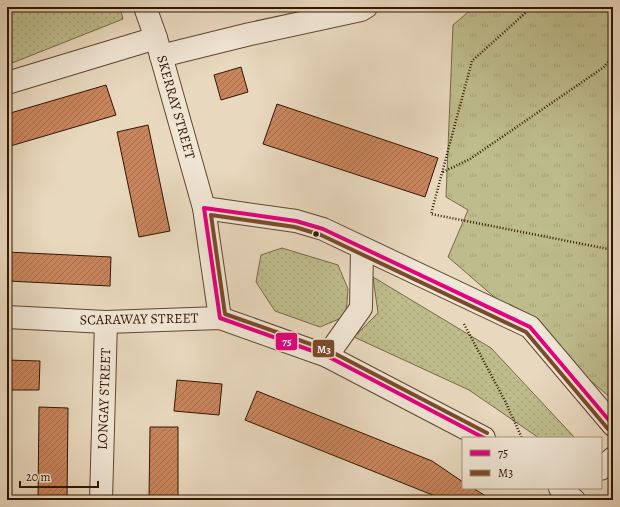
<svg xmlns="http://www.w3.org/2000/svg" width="620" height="507" font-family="Alegreya,serif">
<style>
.grass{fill:url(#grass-dots);stroke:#786946}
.park{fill:url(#park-tufts);stroke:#786946}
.building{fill:url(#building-hatch);stroke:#311600}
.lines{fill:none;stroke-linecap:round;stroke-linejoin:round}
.minor-casing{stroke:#5f4630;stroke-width:24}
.path{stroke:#311600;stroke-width:2.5;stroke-dasharray:1 2;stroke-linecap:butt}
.minor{stroke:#f0e6d5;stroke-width:22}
.bus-1-casing{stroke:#f0e6d5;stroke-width:7}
.bus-2-casing{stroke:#f0e6d5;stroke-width:7}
.bus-1{stroke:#e5007d;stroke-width:4}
.bus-2{stroke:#7a4b2a;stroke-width:4}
.bus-dot{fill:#311600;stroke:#f0e6d5;stroke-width:1.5}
.labels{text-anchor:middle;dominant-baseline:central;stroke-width:3.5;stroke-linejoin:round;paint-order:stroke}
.street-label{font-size:14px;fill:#311600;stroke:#f0e6d5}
.line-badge{stroke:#f0e6d5;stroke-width:1.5}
.badge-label{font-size:11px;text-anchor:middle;font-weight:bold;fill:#fff}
</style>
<defs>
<pattern id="grass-dots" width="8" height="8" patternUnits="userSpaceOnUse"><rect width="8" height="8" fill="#bebc8c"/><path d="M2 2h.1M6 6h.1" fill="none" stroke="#a4a177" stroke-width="1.8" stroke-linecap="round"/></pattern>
<pattern id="park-tufts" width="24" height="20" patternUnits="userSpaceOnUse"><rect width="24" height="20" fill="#bebc8c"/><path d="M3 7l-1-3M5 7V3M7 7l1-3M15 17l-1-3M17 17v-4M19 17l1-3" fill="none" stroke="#a4a177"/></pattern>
<pattern id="building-hatch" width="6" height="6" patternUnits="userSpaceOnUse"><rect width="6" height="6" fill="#c9855d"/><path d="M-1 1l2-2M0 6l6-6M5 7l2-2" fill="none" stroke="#a46c4a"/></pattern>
</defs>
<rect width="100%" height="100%" fill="#e8d8be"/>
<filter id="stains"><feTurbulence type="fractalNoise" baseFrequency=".005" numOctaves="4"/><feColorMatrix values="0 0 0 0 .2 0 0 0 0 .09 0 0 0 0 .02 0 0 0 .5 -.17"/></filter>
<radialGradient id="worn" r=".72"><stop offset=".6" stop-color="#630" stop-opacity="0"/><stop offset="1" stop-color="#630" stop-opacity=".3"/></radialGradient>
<g class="grass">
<polygon points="7,7 120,7 123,19 7,65"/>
<polygon points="282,248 338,265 348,289 346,316 320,327 275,311 256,282 261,255"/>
<polygon points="373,277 491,348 575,438 539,438 469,390 354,337 378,313"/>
</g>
<polygon class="park" points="474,7 613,7 613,400 448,257 468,210 446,197 453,25"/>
<g class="building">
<polygon points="241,67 248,92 221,100 214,75"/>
<polygon points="106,85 116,115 7,147 7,114"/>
<polygon points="277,104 438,158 425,197 263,144"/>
<polygon points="148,125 170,231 139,237 117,132"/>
<polygon points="7,252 111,257 110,286 7,281"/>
<polygon points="7,360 40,361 39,390 7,390"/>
<polygon points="177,380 222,384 219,415 174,411"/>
<polygon points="257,391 432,461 463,482 463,488 473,488 492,500 445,500 245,420"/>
<polygon points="39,407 68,408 67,500 38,500"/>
<polygon points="150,427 178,427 178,500 149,500"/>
</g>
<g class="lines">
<defs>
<g id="minor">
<polyline points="145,7 156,38 204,208 220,318"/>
<polyline points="161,56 250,34 361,10 366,7"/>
<polyline points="7,83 156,38"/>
<polyline points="204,208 296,221 323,229 530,327 613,425"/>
<polyline points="7,317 106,322 220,318 327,356 484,438"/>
<polyline points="327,356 361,308 362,248"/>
<polyline points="601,469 613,458"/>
<polyline points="560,488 574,500"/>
<polyline points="101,500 106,322"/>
</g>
</defs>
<use href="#minor" class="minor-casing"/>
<g class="path">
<polyline points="532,7 472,61 431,214 613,250"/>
<polyline points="443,172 470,159 604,67 613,56"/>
<polyline points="464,324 505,401 522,438"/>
</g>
<use href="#minor" class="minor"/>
<defs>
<polyline id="bus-1" points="484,438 327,356 220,318 204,208 296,221 323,229 530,327 613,425"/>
<polyline id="bus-2" points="487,433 330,351 225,314 211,215 295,227 321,235 526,332 608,429"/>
</defs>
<use href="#bus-1" class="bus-1-casing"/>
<use href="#bus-2" class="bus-2-casing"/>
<use href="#bus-1" class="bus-1"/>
<use href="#bus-2" class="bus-2"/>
</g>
<circle class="bus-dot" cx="316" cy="234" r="3.5"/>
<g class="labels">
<g class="street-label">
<text transform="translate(176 107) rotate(74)">SKERRAY STREET</text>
<text transform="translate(139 319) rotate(-1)">SCARAWAY STREET</text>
<text transform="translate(104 399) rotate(-88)">LONGAY STREET</text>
</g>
</g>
<g class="line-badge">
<rect x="275" y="332" width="23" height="19" rx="4" fill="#e5007d"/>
<rect x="312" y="339" width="23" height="19" rx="4" fill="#7a4b2a"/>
</g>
<g class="badge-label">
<text x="287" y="345">75</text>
<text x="324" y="353">M3</text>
</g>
<rect width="620" height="507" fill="none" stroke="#e8d8be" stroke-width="24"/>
<rect x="8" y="8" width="604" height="491" fill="none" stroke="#311600" stroke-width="2"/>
<rect x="12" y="12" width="596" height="483" fill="none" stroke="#311600"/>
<rect x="462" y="437" width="140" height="52" fill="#f0e6d5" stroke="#a49380"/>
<rect x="470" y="450" width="20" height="6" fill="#e5007d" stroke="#a49380"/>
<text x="498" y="457" font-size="12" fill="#311600">75</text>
<rect x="470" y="470" width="20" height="6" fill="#7a4b2a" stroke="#a49380"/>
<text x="498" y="477" font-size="12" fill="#311600">M3</text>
<path d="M20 481v6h78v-6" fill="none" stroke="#311600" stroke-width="2"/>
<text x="26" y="481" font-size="12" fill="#311600" stroke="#f0e6d5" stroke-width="3" paint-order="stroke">20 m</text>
<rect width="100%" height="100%" filter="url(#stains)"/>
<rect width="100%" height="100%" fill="url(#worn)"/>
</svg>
